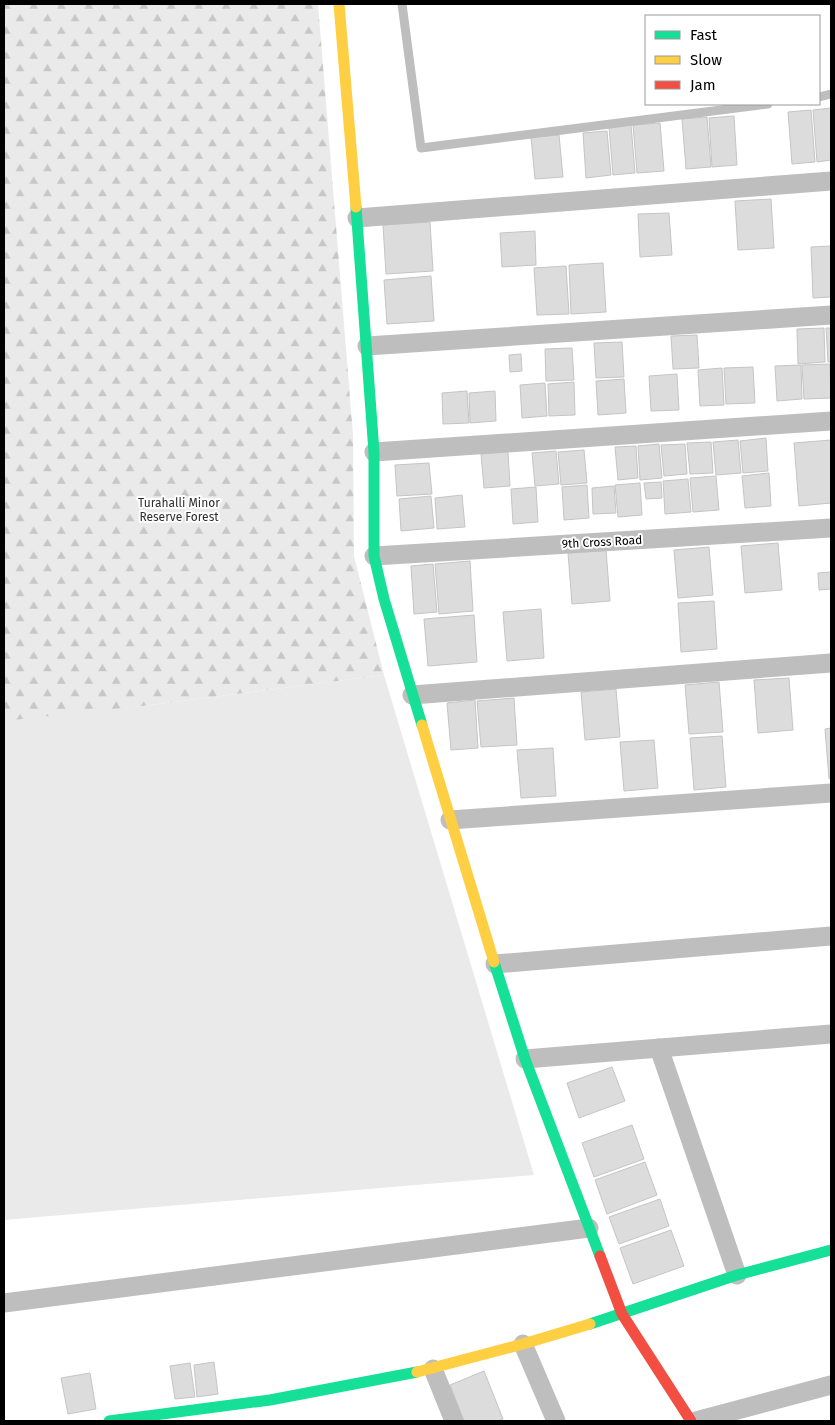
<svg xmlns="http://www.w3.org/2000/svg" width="835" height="1425" font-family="'Fira Sans',sans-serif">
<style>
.grass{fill:#eaeaea}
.forest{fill:url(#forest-firs)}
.building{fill:#dcdcdc;stroke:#c5c5c5}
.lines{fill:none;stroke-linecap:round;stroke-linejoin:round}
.lane{stroke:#bebebe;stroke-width:9}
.street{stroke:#bebebe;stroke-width:19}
.fast{stroke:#16e098;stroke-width:11}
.slow{stroke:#ffcf43;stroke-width:11}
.jam{stroke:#f24e42;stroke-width:11}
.labels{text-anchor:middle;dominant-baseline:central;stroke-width:4;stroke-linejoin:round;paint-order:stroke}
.park-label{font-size:12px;fill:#2f2f2f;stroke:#fff}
.street-label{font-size:12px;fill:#000;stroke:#fff}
</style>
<defs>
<pattern id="forest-firs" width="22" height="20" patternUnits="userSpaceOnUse" patternTransform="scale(1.25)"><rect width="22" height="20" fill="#eaeaea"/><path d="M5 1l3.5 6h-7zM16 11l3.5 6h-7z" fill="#c7c7c7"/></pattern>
</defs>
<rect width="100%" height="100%" fill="#fff"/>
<polygon class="grass" points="384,675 534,1175 4,1220 4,719 151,705"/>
<polygon class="forest" points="4,4 318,4 353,435 354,556 384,675 151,705 4,721"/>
<g class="building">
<polygon points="831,108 831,160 817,162 813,110"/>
<polygon points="811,110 815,162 792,164 788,112"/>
<polygon points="734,116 737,165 712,167 709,118"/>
<polygon points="707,117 711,167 686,169 682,119"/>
<polygon points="660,123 664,171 637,173 633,125"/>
<polygon points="631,125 635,173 613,175 609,127"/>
<polygon points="607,131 611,175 586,178 583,133"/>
<polygon points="559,135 563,177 535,179 531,137"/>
<polygon points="771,199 774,248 738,250 735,201"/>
<polygon points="669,213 672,255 640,257 638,214"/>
<polygon points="430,222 433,271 386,274 383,225"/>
<polygon points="535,231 536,265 502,267 500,233"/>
<polygon points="831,246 831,297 813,298 811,247"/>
<polygon points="603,263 606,312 571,314 569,265"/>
<polygon points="566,266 569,314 537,315 534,268"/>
<polygon points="431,276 434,321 387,324 384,280"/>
<polygon points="824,328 825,362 798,364 797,329"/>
<polygon points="826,328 831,328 831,362 828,362"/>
<polygon points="697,335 699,368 673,369 671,336"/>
<polygon points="622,342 624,377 596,378 594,343"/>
<polygon points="572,348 574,380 546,381 545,349"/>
<polygon points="521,354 522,371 510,372 509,355"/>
<polygon points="830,364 831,398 804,399 802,365"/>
<polygon points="801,365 802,399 777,401 775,366"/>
<polygon points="753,367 755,403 726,404 724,368"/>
<polygon points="722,368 724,405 700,406 698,370"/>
<polygon points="677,374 679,410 651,411 649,376"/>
<polygon points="624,379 626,413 598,415 596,381"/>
<polygon points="574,382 575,415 549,416 548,384"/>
<polygon points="545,383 547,416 522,418 520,385"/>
<polygon points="467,391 469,423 443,424 442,393"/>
<polygon points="495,391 496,421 470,423 469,393"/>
<polygon points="766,438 768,471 743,473 740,441"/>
<polygon points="738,440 741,473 716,475 713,442"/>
<polygon points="831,440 831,503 799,506 794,443"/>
<polygon points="711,442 713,473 690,474 687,443"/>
<polygon points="659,444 662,478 640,480 638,446"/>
<polygon points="685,444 687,474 664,476 661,445"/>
<polygon points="636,446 638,478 618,480 615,447"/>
<polygon points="584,450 587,483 561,485 558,452"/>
<polygon points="556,451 559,484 535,486 532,453"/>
<polygon points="508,452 510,486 484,488 481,454"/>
<polygon points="429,463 432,494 397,496 395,465"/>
<polygon points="769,473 771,506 745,508 742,476"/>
<polygon points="716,476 719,510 693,512 690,478"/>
<polygon points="688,479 691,512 665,514 663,481"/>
<polygon points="661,482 662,498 646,499 644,483"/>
<polygon points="640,483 642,515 618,517 615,485"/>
<polygon points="587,485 589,518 564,520 562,487"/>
<polygon points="614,486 616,513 593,514 592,488"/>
<polygon points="536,487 538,522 513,524 511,489"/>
<polygon points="462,495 465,527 437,529 435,498"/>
<polygon points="431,496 434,528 401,531 399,499"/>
<polygon points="778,543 782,590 745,593 741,546"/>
<polygon points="709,547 713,595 678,598 674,550"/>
<polygon points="606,550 610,601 572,604 568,553"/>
<polygon points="470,561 473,611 439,614 435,564"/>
<polygon points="433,564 437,612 414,614 411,566"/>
<polygon points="831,572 831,589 819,590 818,573"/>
<polygon points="714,601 717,649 681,652 678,603"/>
<polygon points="541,609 544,658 507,661 503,612"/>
<polygon points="474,615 477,662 428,666 424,619"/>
<polygon points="789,678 793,730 758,733 754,680"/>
<polygon points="719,682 723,732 689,734 685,685"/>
<polygon points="616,689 620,737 585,740 581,692"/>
<polygon points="514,698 517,745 481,747 477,701"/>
<polygon points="475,700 478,748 451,750 447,703"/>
<polygon points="831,728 831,778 829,779 825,729"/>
<polygon points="722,736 726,787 694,790 690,738"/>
<polygon points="654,740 658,788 624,791 620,742"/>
<polygon points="553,748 556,796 521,798 517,750"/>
<polygon points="612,1067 625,1101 579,1118 567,1083"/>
<polygon points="632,1125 644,1159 594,1177 582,1143"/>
<polygon points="645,1162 657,1195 607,1214 595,1180"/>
<polygon points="660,1199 669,1226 619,1244 609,1217"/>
<polygon points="671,1230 684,1266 633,1284 620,1248"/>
<polygon points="214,1362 218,1394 197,1397 194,1365"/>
<polygon points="190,1363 195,1397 175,1399 170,1366"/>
<polygon points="484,1371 503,1419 498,1421 464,1421 450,1385"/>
<polygon points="90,1373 96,1409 68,1414 61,1378"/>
</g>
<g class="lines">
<g class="lane">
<polyline points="402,4 421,148 768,104"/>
<polyline points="819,97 831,94"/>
</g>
<g class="street">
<polyline points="357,218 831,181"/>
<polyline points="367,346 831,315"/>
<polyline points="374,452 831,421"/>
<polyline points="374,556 831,528"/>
<polyline points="412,695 831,663"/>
<polyline points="450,820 831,793"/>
<polyline points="495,964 831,936"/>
<polyline points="659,1048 737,1275"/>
<polyline points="525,1059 831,1034"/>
<polyline points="4,1303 589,1228"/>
<polyline points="523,1344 556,1421"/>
<polyline points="433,1369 454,1421"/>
<polyline points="696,1421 831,1385"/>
</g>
<g class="fast">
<polyline points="356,207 374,452 374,556 384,599 422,725"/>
<polyline points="494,962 525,1059 600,1256"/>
<polyline points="590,1324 737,1275 831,1250"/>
<polyline points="109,1421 270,1400 417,1372"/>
</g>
<g class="slow">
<polyline points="339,4 356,207"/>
<polyline points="422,725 494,962"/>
<polyline points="417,1372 523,1344 590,1324"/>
</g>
<polyline class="jam" points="600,1256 622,1314 691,1421"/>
</g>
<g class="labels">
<g class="park-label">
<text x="179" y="503">Turahalli Minor<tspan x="179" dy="14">Reserve Forest</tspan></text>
</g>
<g class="street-label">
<text transform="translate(602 542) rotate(-3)">9th Cross Road</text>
</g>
</g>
<rect width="835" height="1425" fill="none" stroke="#000000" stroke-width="10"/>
<rect x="645" y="15" width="175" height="90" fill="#ffffff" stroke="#999999"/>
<rect x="655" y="31" width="25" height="8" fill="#16e098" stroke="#999999"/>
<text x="690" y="40" font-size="15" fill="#000000">Fast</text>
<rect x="655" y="56" width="25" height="8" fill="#ffcf43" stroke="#999999"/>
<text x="690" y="65" font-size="15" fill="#000000">Slow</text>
<rect x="655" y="81" width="25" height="8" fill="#f24e42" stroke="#999999"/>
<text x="690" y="90" font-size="15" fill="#000000">Jam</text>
</svg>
